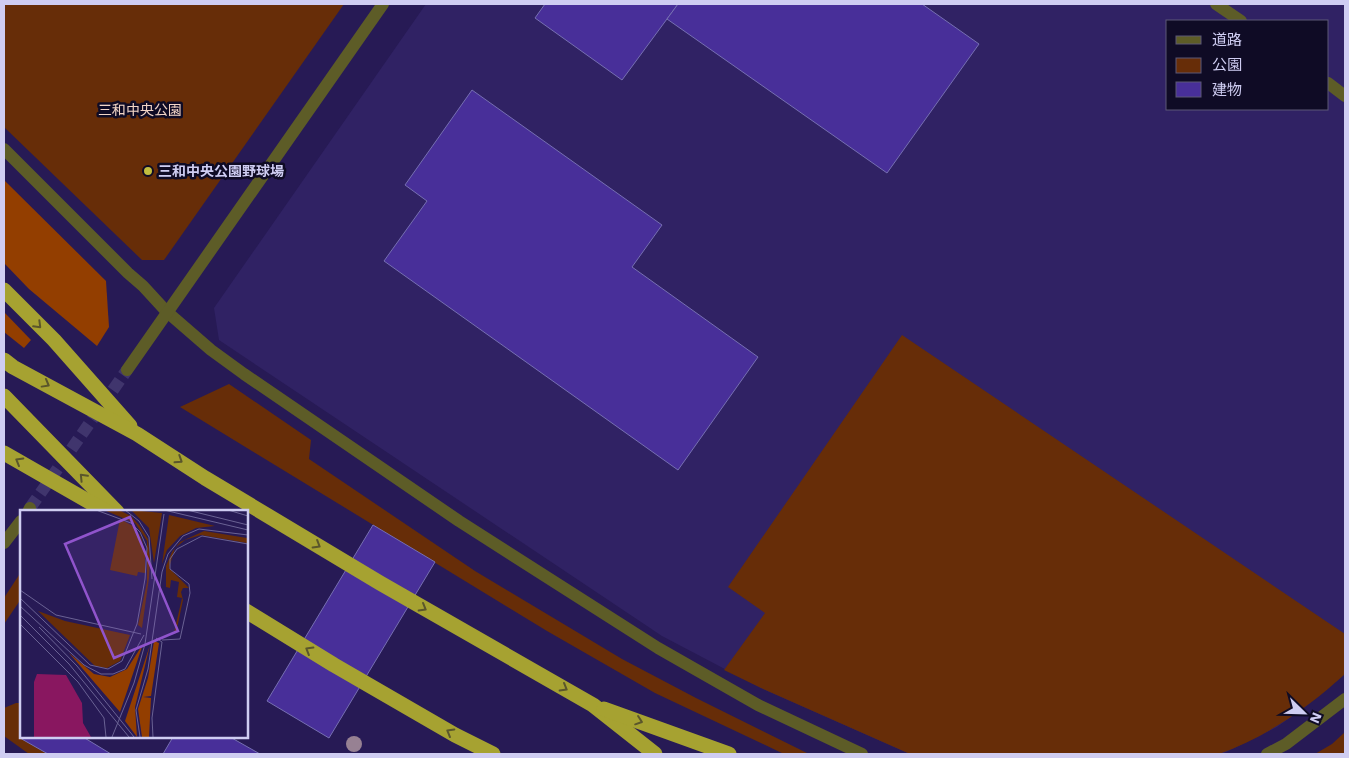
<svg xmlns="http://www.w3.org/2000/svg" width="1349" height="758" font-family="'Work Sans','Noto Sans JP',sans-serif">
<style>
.built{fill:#302264;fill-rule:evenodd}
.green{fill:#672d08}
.forest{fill:#933e00}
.building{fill:#482f99;stroke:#766fb2}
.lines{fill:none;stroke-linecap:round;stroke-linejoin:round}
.minor-tunnel{stroke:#40356d;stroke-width:12;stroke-dasharray:12 6;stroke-linecap:butt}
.minor{stroke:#5d5c27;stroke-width:12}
.highway{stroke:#a6a231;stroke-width:15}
.tree{fill:#978193}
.oneway{stroke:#5a562b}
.poi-dot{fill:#c2bd3f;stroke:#0f0b25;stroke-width:2}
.labels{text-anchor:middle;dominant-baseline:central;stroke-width:5;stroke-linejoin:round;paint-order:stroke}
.park-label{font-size:14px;fill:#f2d5c6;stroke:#0f0b25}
.poi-label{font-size:14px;font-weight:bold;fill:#cfcdf2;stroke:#0f0b25;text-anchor:start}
.inset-road{fill:none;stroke:#6a6294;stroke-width:1}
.view{fill:#9054cc;fill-opacity:0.15;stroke:#9054cc;stroke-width:2.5}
.inset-edge{fill:none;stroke:#cfcdf2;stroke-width:2.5}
</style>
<rect width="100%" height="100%" fill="#271a55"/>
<path class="built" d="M426,4H1345V674L1310,703L1277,727L1222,754H910L761,688L662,636L219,340L214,308ZM1168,21H1328V109H1168Z"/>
<g class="green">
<polygon points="4,4 344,4 164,260 142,260 4,127"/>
<path d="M902,335L1345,634V674C1308,708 1266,737 1219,754H910L761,688L724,670L765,613L728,587Z"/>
<polygon points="229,384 311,440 309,459 475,571 622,659 696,698 809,754 784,754 655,693 547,631 180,407"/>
<polygon points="21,572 21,599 4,624 4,598"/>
<polygon points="16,703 21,703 20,738 48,754 29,754 4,736 4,708"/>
<polygon points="1345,732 1345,754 1315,754 1332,744"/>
</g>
<g class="forest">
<polygon points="4,180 106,281 109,327 97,346 29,289 4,263"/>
<polygon points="4,312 31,340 24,348 4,332"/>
</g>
<g class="building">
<polygon points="545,4 678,4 622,80 535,18"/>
<polygon points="678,4 922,4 979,44 887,173 667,19"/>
<polygon points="472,90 662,225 632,267 758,357 678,470 384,261 427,201 405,185"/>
<polygon points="373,525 435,562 329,738 267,701"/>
<polygon points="21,736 83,737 111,754 48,754 20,738"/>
<polygon points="173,737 230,737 260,754 163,754"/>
</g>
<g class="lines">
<polyline class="minor-tunnel" points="30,508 127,370"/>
<g class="minor">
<polyline points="1216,4 1241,21"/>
<polyline points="1328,83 1345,96"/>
<polyline points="4,149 128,273 143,286 166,311 211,350 244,374 459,521 658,648 758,705 862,754"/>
<polyline points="127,370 383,4"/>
<polyline points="28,512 30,508"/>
<polyline points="4,543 21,521"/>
<polyline points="1267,754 1286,744 1345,699"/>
</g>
<g class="highway">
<polyline points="4,290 54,340 130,426"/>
<polyline points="4,360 13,367 137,434 205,478 380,583 593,705 655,754"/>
<polyline points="4,396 117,512"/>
<polyline points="4,453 107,512"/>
<polyline points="246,611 334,665 455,735 493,754"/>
<polyline points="604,709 729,754"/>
</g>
</g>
<circle class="tree" cx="354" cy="744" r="8"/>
<defs><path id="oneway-chevron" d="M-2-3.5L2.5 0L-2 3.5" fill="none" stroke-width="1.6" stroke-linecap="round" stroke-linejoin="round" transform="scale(1.25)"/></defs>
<g class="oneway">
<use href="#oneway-chevron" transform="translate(38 325) rotate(45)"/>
<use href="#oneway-chevron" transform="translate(46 384) rotate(29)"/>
<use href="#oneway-chevron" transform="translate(179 460) rotate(33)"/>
<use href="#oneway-chevron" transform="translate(19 461) rotate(-150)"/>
<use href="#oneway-chevron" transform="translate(83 477) rotate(-134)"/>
<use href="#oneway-chevron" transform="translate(317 545) rotate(31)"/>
<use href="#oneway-chevron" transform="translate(423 608) rotate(30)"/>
<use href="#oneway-chevron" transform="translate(309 650) rotate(-149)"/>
<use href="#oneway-chevron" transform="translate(564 688) rotate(30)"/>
<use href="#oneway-chevron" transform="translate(639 721) rotate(19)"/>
<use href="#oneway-chevron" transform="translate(450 732) rotate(-150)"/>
</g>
<circle class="poi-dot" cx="148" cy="171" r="5"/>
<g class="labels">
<g class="park-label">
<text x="140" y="110">三和中央公園</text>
</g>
<g class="poi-label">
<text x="158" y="171">三和中央公園野球場</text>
</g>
</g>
<g transform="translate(20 510)">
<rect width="228" height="228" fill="#271a55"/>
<path d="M84,0H99L111,6L120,16L128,29L130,49L129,68L122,118L118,115L127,72V31L115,13ZM111,0L142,3L134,53L129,18ZM149,5L195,16L176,18L160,26L147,40L142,54ZM100,9L113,16L121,27L125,42V63L118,62L117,66L90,60ZM184,21L227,28V33L181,25L165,30L155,38L149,58L169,78H163L161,82L163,90L156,123H154L162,88L157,87L159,72L151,70L150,78L146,77V56L152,42L160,32ZM18,101L45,111L110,125L100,151L87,158L75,156Z" fill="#672d08"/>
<path d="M134,131L139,133L131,186L123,187L131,188L129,227H122L118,199L128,168ZM123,134L100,202L49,143L74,164L90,167L107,159ZM130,135L115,197L117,227L105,211Z" fill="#933e00"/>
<path d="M17,164L46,165L62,193L63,213L71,227H14V172Z" fill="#891760"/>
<path class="inset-road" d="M105,0L119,11L129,27L132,69M144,0L228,20M167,0L228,15M208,0L228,6M0,80L36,105L121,124M0,88L70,155L88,159L102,151L117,114L125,69L127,38L120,22L111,13L76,0M0,96L64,155L81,164H93L105,159L124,125M0,105L49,154L109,227M0,114L58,172L84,208L86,227M19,117L57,156L114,227M142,130L160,129L170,83L169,74L150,59V49L157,39L182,26L228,34M92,227L114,173L125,134L144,4M120,227L116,200L128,159L142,62L148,44L163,26L179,19L228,25M133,227L132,208L142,132L136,128"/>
<path class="view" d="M110,7L158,121L94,148L45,34Z"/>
<rect width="228" height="228" class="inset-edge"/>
</g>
<rect width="1349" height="758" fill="none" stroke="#cfcdf2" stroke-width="10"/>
<rect x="1166" y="20" width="162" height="90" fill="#0f0b25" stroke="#5c5977"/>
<rect x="1176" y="36" width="25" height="8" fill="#5d5c27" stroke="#5c5977"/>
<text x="1212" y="45" font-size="15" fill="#cfcdf2">道路</text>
<rect x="1176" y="58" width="25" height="15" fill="#672d08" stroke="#5c5977"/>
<text x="1212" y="70" font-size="15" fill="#cfcdf2">公園</text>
<rect x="1176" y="82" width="25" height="15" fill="#482f99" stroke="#5c5977"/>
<text x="1212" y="95" font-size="15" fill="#cfcdf2">建物</text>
<g transform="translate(1304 713) rotate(113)" stroke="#0f0b25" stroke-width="4" paint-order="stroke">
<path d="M0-4L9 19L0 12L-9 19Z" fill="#cfcdf2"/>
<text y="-8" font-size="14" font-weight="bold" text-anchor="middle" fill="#cfcdf2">N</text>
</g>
</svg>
